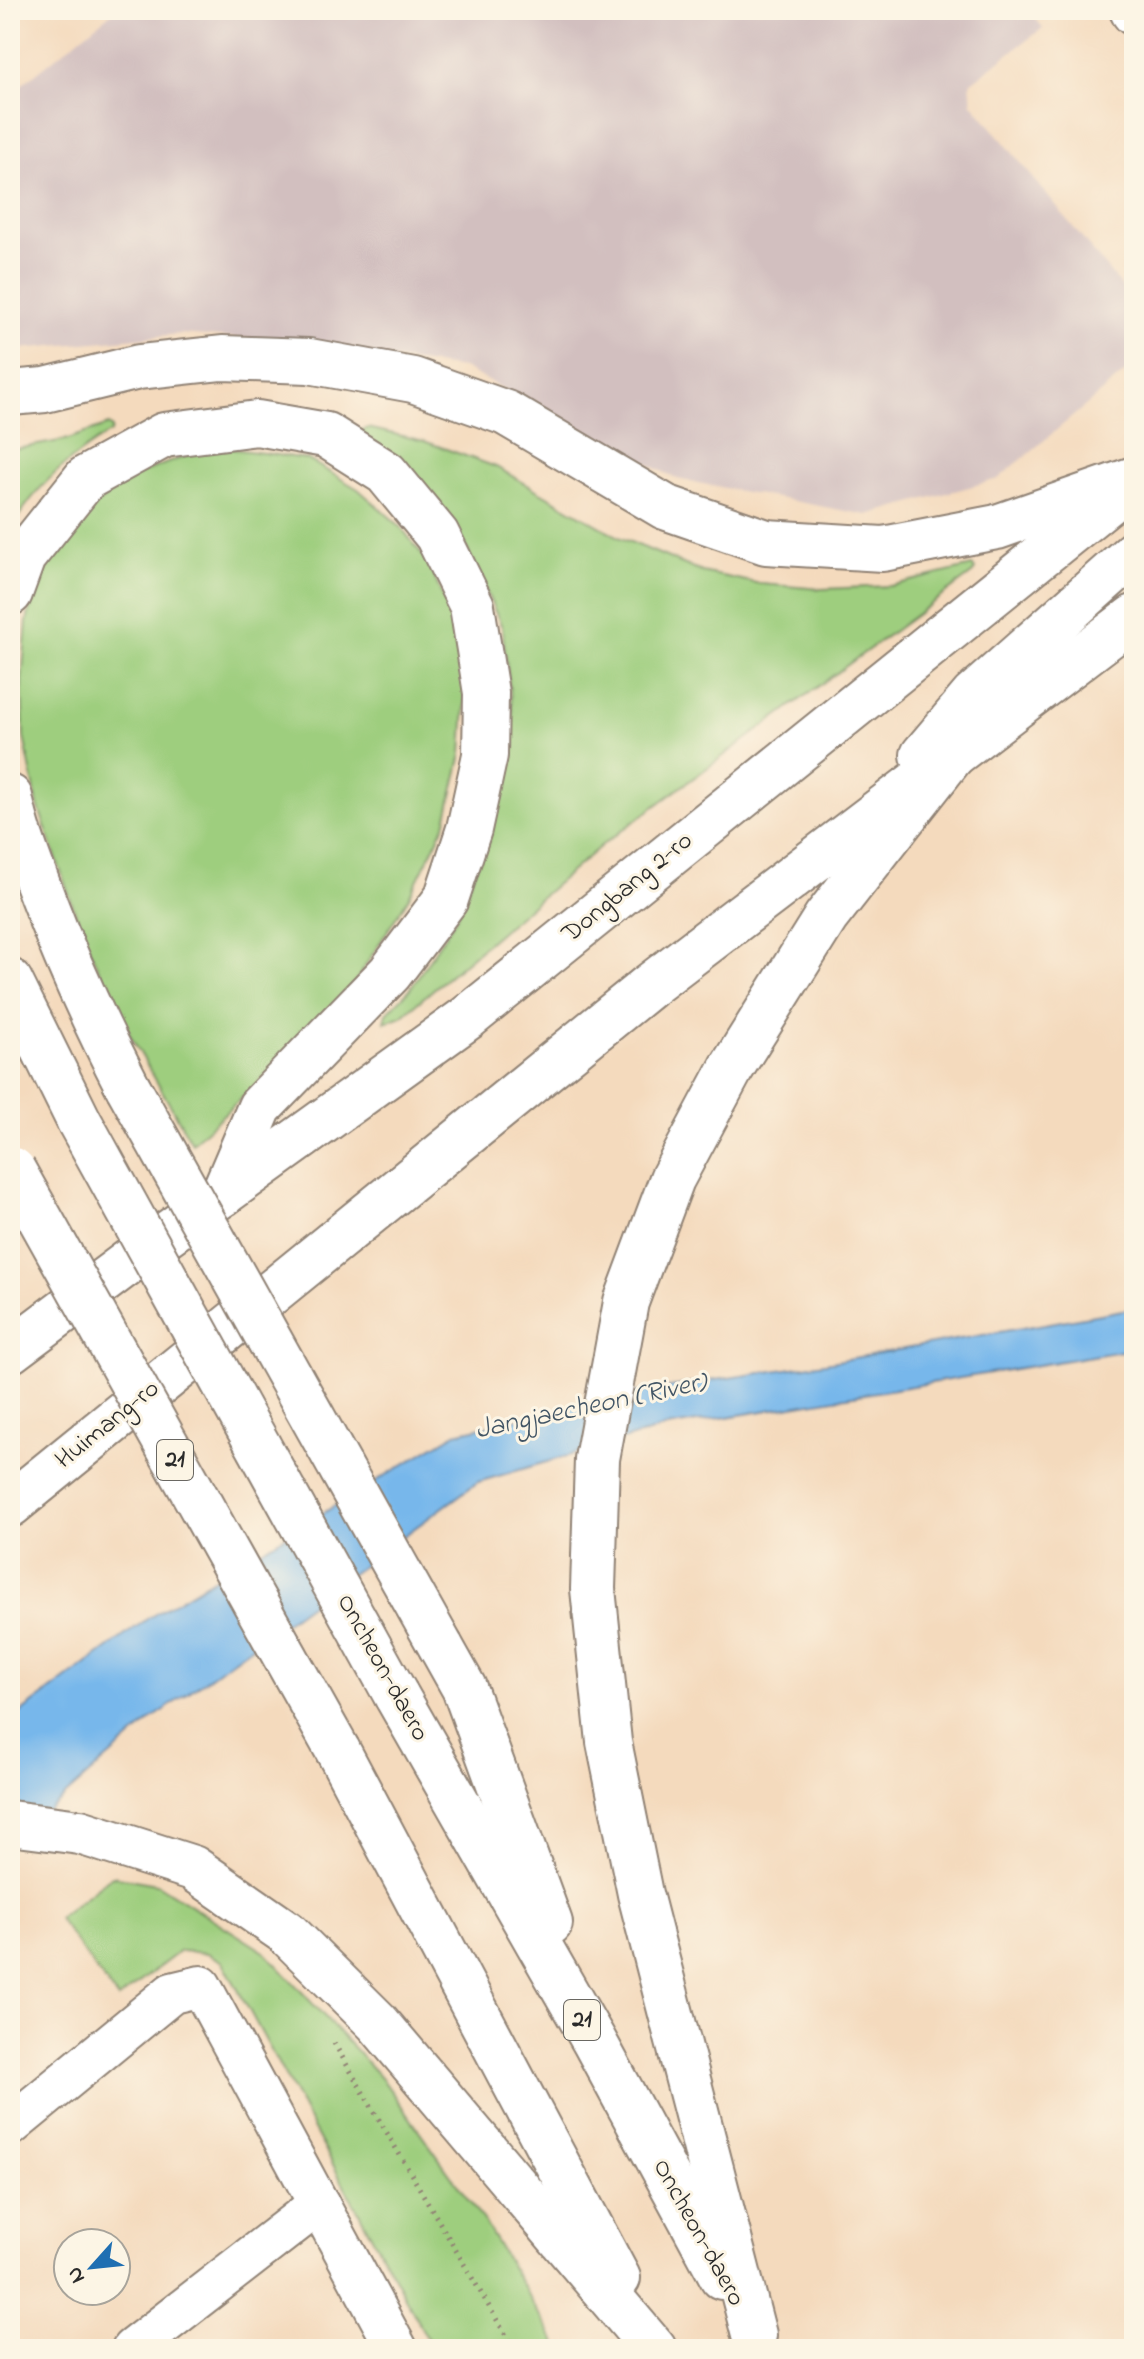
<svg xmlns="http://www.w3.org/2000/svg" width="1144" height="2359" font-family="'Indie Flower',sans-serif">
<style>
.industrial{fill:#d2bfbf}
.green{fill:#9ece7e;stroke:#647c54;stroke-width:2}
.water{fill:#77b7eb;stroke:#51718b;stroke-width:2}
.lines{fill:none;stroke-linecap:round;stroke-linejoin:round}
.street-casing{stroke:#908274;stroke-width:44}
.secondary-casing{stroke:#908274;stroke-width:48}
.highway-casing{stroke:#908274;stroke-width:48}
.path{stroke:#908274;stroke-width:5;stroke-dasharray:2 6;stroke-linecap:butt}
.street{stroke:#fff;stroke-width:40}
.secondary{stroke:#fff;stroke-width:44}
.highway{stroke:#fff;stroke-width:44}
.highway-bridge-casing{stroke:#908274;stroke-width:48;stroke-linecap:butt}
.highway-bridge{stroke:#fff;stroke-width:44}
.labels{text-anchor:middle;dominant-baseline:central;stroke-width:6;stroke-linejoin:round;paint-order:stroke}
.shield{fill:#fcf5e5;stroke:#6a6863;stroke-width:2}
.shield-label{font-size:24px;font-weight:bold;fill:#2b2b2b}
.street-label{font-size:26px;fill:#2b2b2b;stroke:#fcf5e5}
.water-label{font-size:28px;font-style:italic;fill:#425565;stroke:#fcf5e5}
</style>
<rect width="100%" height="100%" fill="#fcf5e5"/>
<filter id="ink" filterUnits="userSpaceOnUse"><feTurbulence type="fractalNoise" baseFrequency=".0125" numOctaves="2"/><feDisplacementMap in="SourceGraphic" scale="16" xChannelSelector="R" yChannelSelector="G"/><feConvolveMatrix kernelMatrix="1 2 1 2 8 2 1 2 1" color-interpolation-filters="sRGB"/></filter>
<filter id="wash" filterUnits="userSpaceOnUse"><feTurbulence type="fractalNoise" baseFrequency=".006" numOctaves="4" result="noise"/><feDisplacementMap in="SourceGraphic" scale="32" xChannelSelector="R" yChannelSelector="G"/><feGaussianBlur stdDeviation="1.8" result="paint"/><feColorMatrix in="noise" values="0 0 0 0 0 0 0 0 0 0 0 0 0 0 0 0 0 1.4 0 .05"/><feComposite in="paint" operator="in"/></filter>
<g filter="url(#wash)">
<rect width="100%" height="100%" fill="#f4dabd"/>
<polygon class="industrial" points="115,10 1029,10 1043,28 970,83 972,103 1134,302 1134,365 998,479 867,515 677,479 463,368 248,339 180,334 10,350 10,94"/>
<g class="green">
<path d="M109,425L112,428L111,432C65,461 39,483 10,529V450L65,440Z"/>
<polygon points="368,428 424,441 496,467 621,538 702,572 761,584 822,589 890,586 972,566 975,569 973,573 602,845 402,1016 385,1022 387,1013 410,989 456,918 495,818 513,716 502,627 466,547 441,505 400,464 357,432"/>
<polygon points="226,448 307,459 358,489 400,526 427,561 450,613 466,688 462,754 445,825 409,897 355,982 258,1083 192,1143 120,1018 82,932 38,806 24,737 22,681 27,622 35,583 86,511 136,475 191,454"/>
<polygon points="112,1876 157,1884 266,1953 383,2080 485,2223 560,2349 433,2349 223,1962 207,1953 180,1951 118,1999 58,1918"/>
</g>
<polygon class="water" points="1134,1308 1134,1349 667,1427 478,1482 156,1716 10,1844 10,1722 16,1716 147,1619 456,1433 638,1392 831,1362"/>
</g>
<g filter="url(#ink)">
<g class="lines">
<defs>
<g id="street">
<polyline points="10,2126 172,1993 201,1986 397,2349"/>
<polyline points="132,2349 319,2204"/>
</g>
<g id="secondary">
<polyline points="1132,10 1134,13"/>
<polyline points="923,755 973,696 1134,553"/>
<polyline points="10,1351 142,1252 467,1018 1134,481"/>
<polyline points="10,1505 648,987 1134,617"/>
</g>
<g id="highway">
<polyline points="10,393 45,390 139,367 222,358 309,361 413,380 506,413 665,507 766,542 883,549 997,527 1134,479"/>
<polyline points="10,593 23,557 86,478 164,435 257,423 326,435 386,473 437,535 472,606 486,693 485,755 469,829 446,899 390,973 260,1107 223,1194"/>
<path d="M10,797C17,832 30,863 42,896C67,962 96,1025 128,1087"/>
<polyline points="10,981 79,1121"/>
<polyline points="441,1647 464,1688 550,1923"/>
<polyline points="396,1695 594,2041 722,2277"/>
<polyline points="338,1751 618,2278"/>
<polyline points="10,1823 80,1832 193,1868 287,1933 377,2022 654,2349"/>
<polyline points="754,2335 640,1894 609,1742 593,1589 597,1459 626,1302 672,1179 731,1069 826,917 952,756"/>
</g>
</defs>
<use href="#street" class="street-casing"/>
<use href="#secondary" class="secondary-casing"/>
<use href="#highway" class="highway-casing"/>
<polyline class="path" points="334,2043 514,2349"/>
<use href="#street" class="street"/>
<use href="#secondary" class="secondary"/>
<use href="#highway" class="highway"/>
<defs>
<g id="highway-bridge">
<polyline points="128,1087 441,1647"/>
<polyline points="79,1121 396,1695"/>
<polyline points="13,1170 338,1751"/>
</g>
</defs>
<use href="#highway-bridge" class="highway-bridge-casing"/>
<use href="#highway-bridge" class="highway-bridge"/>
</g>
</g>
<g class="labels">
<g class="shield">
<rect x="157" y="1440" width="36" height="40" rx="6"/>
<rect x="564" y="2000" width="36" height="40" rx="6"/>
</g>
<g class="shield-label">
<text x="175" y="1460">21</text>
<text x="582" y="2020">21</text>
</g>
<g class="street-label">
<text transform="translate(628 888) rotate(-39)">Dongbang 2-ro</text>
<text transform="translate(108 1425) rotate(-39)">Huimang-ro</text>
<text transform="translate(382 1668) rotate(61)">Oncheon-daero</text>
<text transform="translate(698 2233) rotate(61)">Oncheon-daero</text>
</g>
<g class="water-label">
<text transform="translate(591 1407) rotate(-12)">Jangjaecheon (River)</text>
</g>
</g>
<rect width="1144" height="2359" fill="none" stroke="#fcf5e5" stroke-width="40"/>
<g transform="translate(92 2267) rotate(243)"><circle r="38" fill="#fcf5e5" stroke="#a8a49b" stroke-width="2"/>
<path d="M0-6L14 30L0 20L-14 30Z" fill="#1f6fb2"/>
<text y="-12" font-size="22" font-weight="bold" text-anchor="middle" fill="#2b2b2b">N</text>
</g>
</svg>
